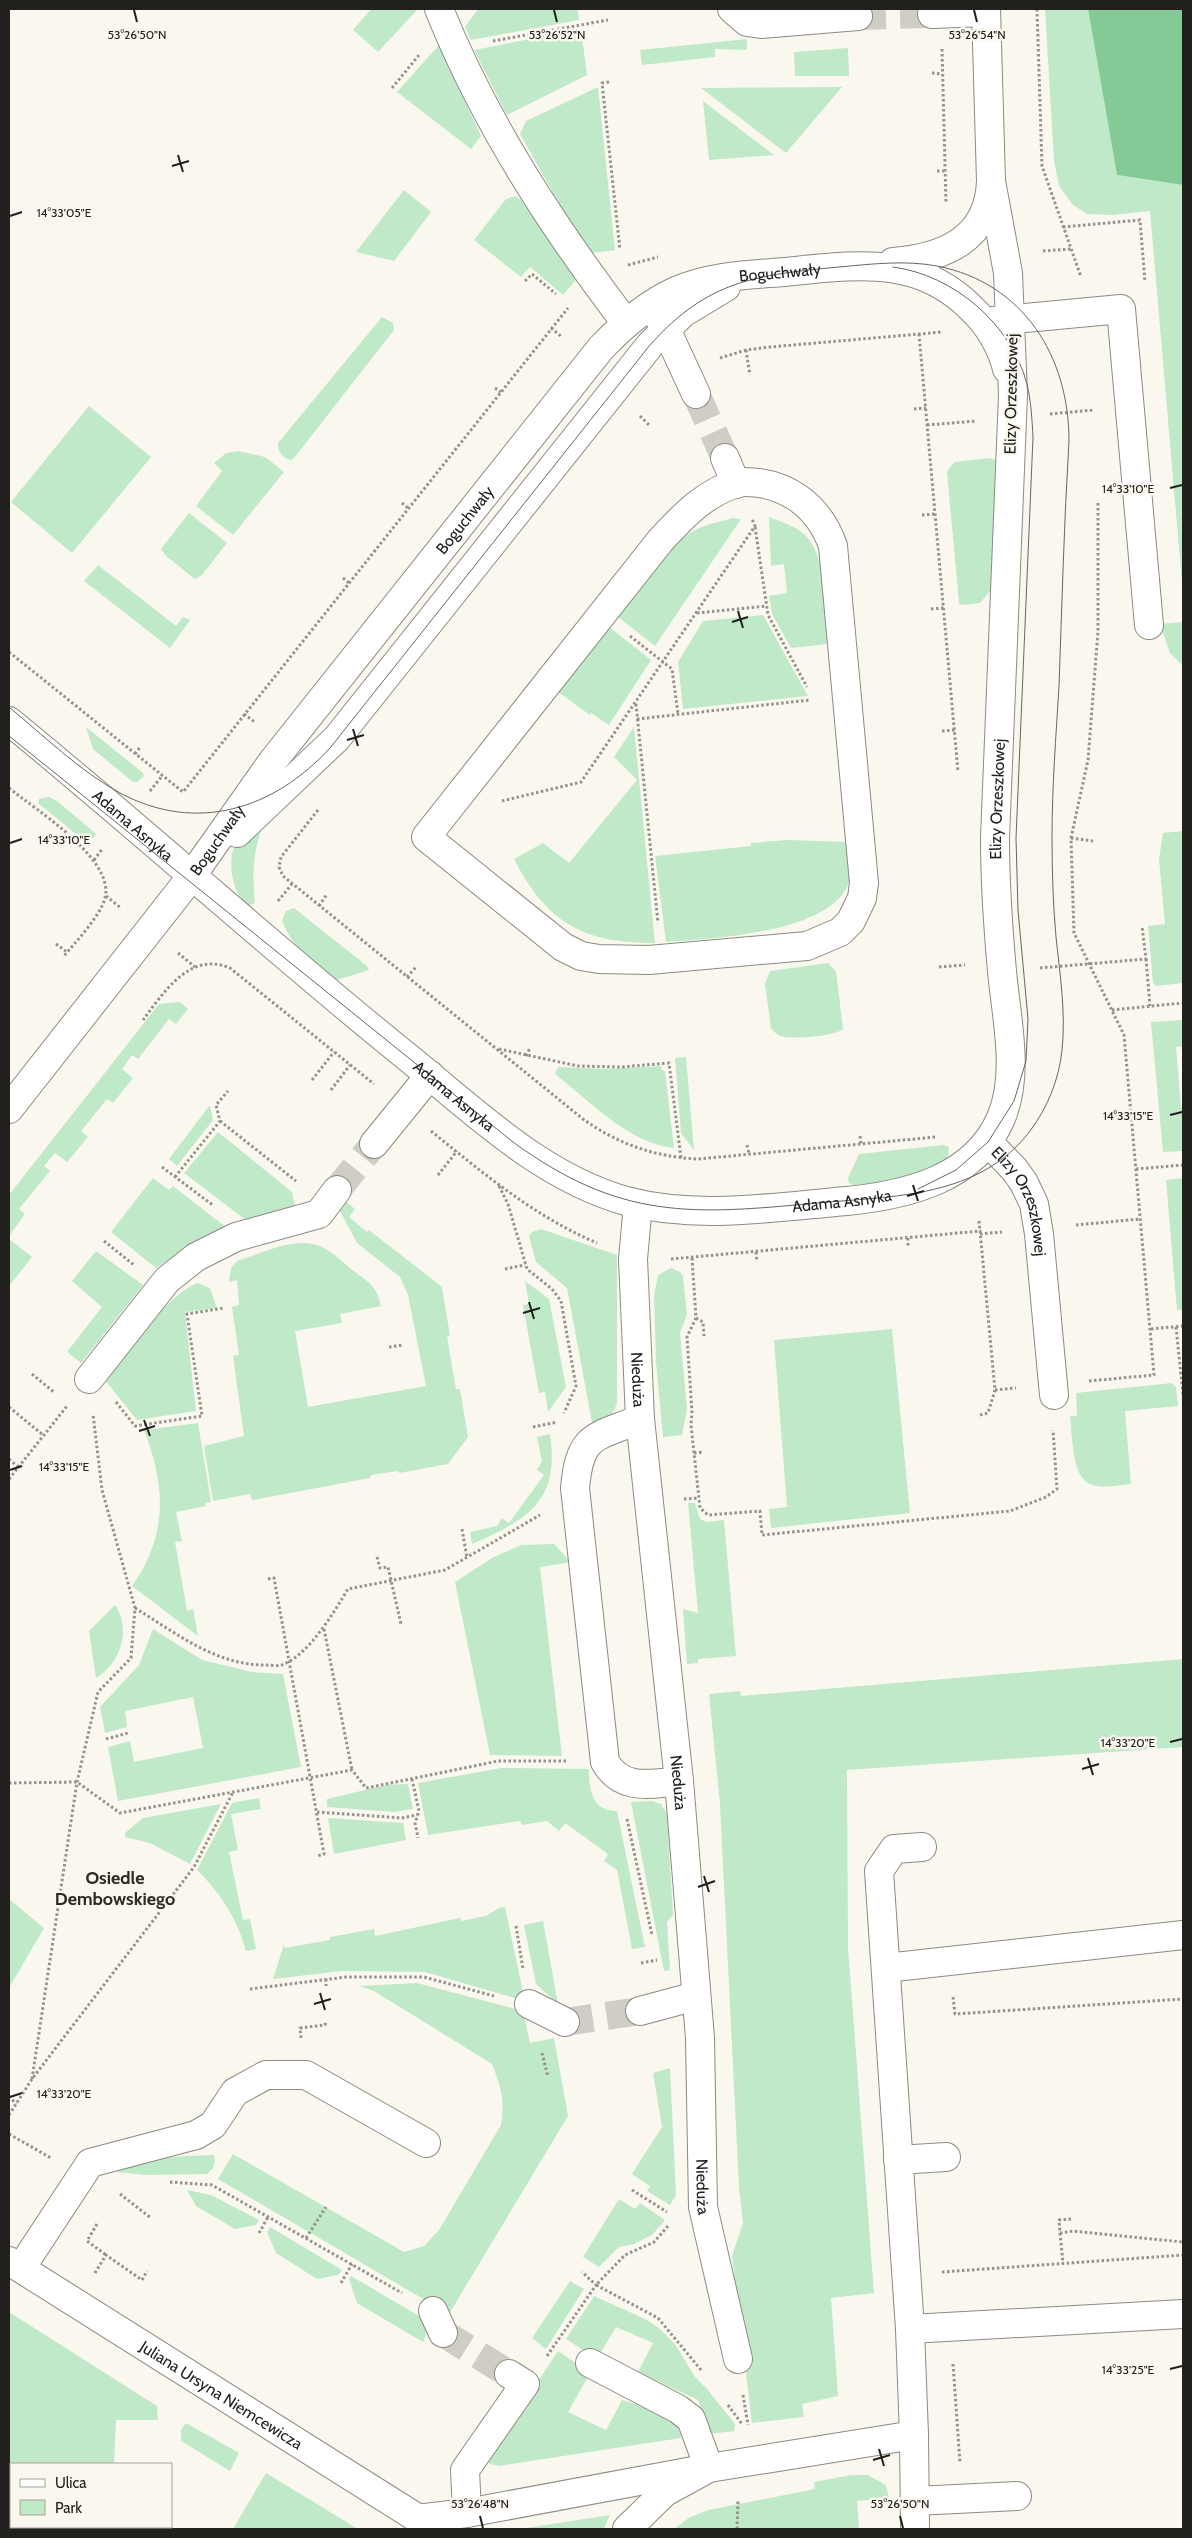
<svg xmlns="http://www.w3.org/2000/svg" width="1192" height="2538" font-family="Cabin,sans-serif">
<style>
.green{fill:#bfe9c9}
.forest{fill:#83ca96}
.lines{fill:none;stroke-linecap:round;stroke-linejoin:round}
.minor-tunnel{stroke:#cfcdc4;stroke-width:28;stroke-dasharray:28 14;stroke-linecap:butt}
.minor-casing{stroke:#8c8a81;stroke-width:30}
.path{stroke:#94928b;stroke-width:3;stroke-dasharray:2.5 2.5;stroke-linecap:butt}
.minor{stroke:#fff;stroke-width:28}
.tram{stroke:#676661;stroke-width:1}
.ticks{fill:none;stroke:#21201d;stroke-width:2}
.labels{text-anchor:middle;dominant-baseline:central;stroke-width:5;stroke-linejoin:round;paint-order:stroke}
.street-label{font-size:16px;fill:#21201d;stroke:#faf8ee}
.neighbourhood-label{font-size:18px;font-weight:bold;fill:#2d2b24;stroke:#faf8ee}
.ticks-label{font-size:12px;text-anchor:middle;fill:#21201d;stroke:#faf8ee;stroke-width:5;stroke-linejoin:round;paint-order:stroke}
</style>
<rect width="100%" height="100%" fill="#faf8ee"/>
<g class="green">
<polygon points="371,9 418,9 378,52 353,30"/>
<polygon points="478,9 578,9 579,20 471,40 465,27"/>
<polygon points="1045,9 1088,9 1117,175 1183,185 1183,594 1150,211 1113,215 1087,214 1073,205 1059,186 1054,161"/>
<polygon points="581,29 587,75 507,115 474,50"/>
<polygon points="747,39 747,50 715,49 715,57 642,65 640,50"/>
<polygon points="439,45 481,136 471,149 397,92"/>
<polygon points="848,48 849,76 795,76 794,52"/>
<polygon points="598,87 615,250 592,253 583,246 520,134 526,121"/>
<polygon points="842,87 786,153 701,88"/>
<polygon points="703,101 774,155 709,160"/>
<polygon points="404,190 431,212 394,261 356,252"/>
<polygon points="515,196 521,200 574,276 575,281 563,295 530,267 521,277 474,240 506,199"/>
<path d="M382,317L393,323L394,330L294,458L291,460C282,458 278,452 278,443Z"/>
<polygon points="89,406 151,457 72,553 11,502"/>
<polygon points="238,451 265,457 284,472 233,535 196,506 222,471 214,463 226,453"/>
<polygon points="990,458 996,460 997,465 991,590 980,603 961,605 959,603 947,472 954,462"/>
<polygon points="189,513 227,543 202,575 195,579 166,556 161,549"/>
<path d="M769,517C782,522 798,527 807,537C827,559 825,614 828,644L791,648L772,614L769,596L787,593L784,564L771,566Z"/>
<path d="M732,518L741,519L655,646L618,617C640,588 662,548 695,530C706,524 720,522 732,518Z"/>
<polygon points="98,565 176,626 183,617 190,620 170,648 84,581"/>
<polygon points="763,615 808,696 683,709 678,662 703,621"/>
<polygon points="1183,622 1183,666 1170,653 1160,624"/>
<polygon points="608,626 651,660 609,725 591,713 590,715 557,691"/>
<polygon points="86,727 143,773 144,776 137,782 133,782 93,749"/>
<path d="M634,727L652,913L655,943C583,943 547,923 514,859L543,843L569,863L637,780L614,757Z"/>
<polygon points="49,797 57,801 94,832 96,835 87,843 38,803 39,799"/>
<path d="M263,825C253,851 252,875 255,903L247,906C234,895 226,862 235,846C242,835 251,830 263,825Z"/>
<polygon points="1183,831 1183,983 1156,986 1153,983 1148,926 1165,924 1159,859 1163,833"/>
<path d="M787,840L847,842C848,855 853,875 847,887C825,933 711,939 666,942L655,856L751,846V843Z"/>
<path d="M294,908L367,966L369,970L337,980C315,972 289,942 282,920L286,911Z"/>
<path d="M828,963L836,971L843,1029C836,1036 794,1039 784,1037C778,1036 775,1033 771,1028L765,984L770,971Z"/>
<polygon points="180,1002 188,1009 176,1024 169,1019 138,1059 132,1055 122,1069 133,1078 113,1103 107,1099 81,1131 88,1137 67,1162 55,1153 44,1166 50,1171 19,1209 25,1214 9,1236 9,1195 159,1004"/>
<polygon points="1183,1020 1183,1046 1176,1047 1181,1107 1183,1107 1183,1151 1163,1152 1151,1022"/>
<polygon points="686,1057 694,1150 681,1133 675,1058"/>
<path d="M661,1066L662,1070L665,1071L674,1148C628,1143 590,1101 555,1074L558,1067L605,1069Z"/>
<polygon points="210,1105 213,1120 177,1166 169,1159"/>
<polygon points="218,1132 292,1192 295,1207 247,1221 184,1173"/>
<path d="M943,1145L949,1147L948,1158C930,1168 866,1196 849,1183L848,1178L859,1154Z"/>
<polygon points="153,1178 169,1190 173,1186 227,1228 195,1242 156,1268 111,1232"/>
<polygon points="1183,1178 1183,1310 1177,1310 1166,1180"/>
<path d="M345,1201L355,1209L349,1217L367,1232L369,1230L442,1287L450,1336L447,1337L456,1389H460L468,1437L448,1464L399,1473L398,1471L371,1475L370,1478L252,1500L250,1494L213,1501L204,1446L244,1436L233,1356L239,1355L232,1307L239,1305L237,1280L229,1282L231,1268L237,1261C262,1253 295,1236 320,1246C331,1251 342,1261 351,1269C369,1283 376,1284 381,1306L340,1314L342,1323L295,1331L308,1407L426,1386L408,1295L400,1277L357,1243L339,1209Z"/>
<path d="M541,1229L617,1255V1403C613,1415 605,1424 593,1428L567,1288L536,1262L529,1236L532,1232Z"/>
<polygon points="9,1239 32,1257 9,1286"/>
<polygon points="96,1251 143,1285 81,1363 67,1352 102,1307 72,1281"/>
<polygon points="671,1268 680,1272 683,1276 687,1315 680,1333 687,1409 682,1435 663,1437 656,1362 654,1296 658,1275"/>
<polygon points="525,1281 549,1299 566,1387 548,1412 545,1392 539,1393 523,1305 529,1304"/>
<path d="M198,1283L210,1288L217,1308L185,1312L196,1411L137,1420L105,1380C126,1355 169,1292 198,1283Z"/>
<polygon points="892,1329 910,1513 771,1528 769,1509 787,1507 774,1340"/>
<path d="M1172,1383L1176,1387L1178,1406L1125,1411L1131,1484C1118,1485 1099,1490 1088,1483C1072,1475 1072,1433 1070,1416H1077L1076,1393Z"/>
<path d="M198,1423L211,1502L205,1503L206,1506L176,1512L182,1541L175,1542L187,1611L193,1609L198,1636L132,1586C168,1535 166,1487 144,1430Z"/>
<path d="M550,1434C560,1502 528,1519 472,1544L470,1532L497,1526L502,1518L509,1523L544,1475L537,1470L542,1461L537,1437Z"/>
<polygon points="688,1503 695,1503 700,1519 707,1522 724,1520 736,1656 698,1659 698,1663 687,1664 683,1609 698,1613"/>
<polygon points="554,1544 571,1562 540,1567 562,1756 490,1755 455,1582 492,1558 521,1545"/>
<path d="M115,1605C132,1629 120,1664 96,1678L89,1631Z"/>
<polygon points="153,1629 202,1660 252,1672 283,1674 301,1767 118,1801 108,1747 130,1741 134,1762 203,1748 193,1697 125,1711 127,1727 105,1733 100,1707 139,1665"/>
<polygon points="1183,1659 1183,1747 847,1770 848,1947 874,2293 831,2298 838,2396 802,2404 804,2417 752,2423 732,2256 743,2223 739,2187 720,1804 709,1694 740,1691 741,1696"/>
<path d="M501,1768L589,1769C589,1790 592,1811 617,1811L645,1947L632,1949L617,1870L604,1861L608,1854L565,1823L559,1831L547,1821L522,1825L520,1821L428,1835L418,1783Z"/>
<polygon points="408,1784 413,1809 394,1812 327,1807 327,1799 386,1785"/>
<path d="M259,1798L261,1809L231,1814L238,1850L229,1852L243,1920L250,1919L256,1949L246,1951C237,1918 221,1894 197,1870L232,1803Z"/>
<polygon points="652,1801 661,1804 667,1814 673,1915 667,1922 670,1970 664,1971 631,1802"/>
<polygon points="221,1804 190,1864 150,1843 125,1837 125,1833 143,1818"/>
<polygon points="328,1818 403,1823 406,1840 334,1854"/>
<polygon points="9,1899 44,1928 9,1988"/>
<polygon points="501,1907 505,1907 525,2001 425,1972 342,1971 273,1979 284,1944 285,1948 330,1940 330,1937 374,1929 375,1936 460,1918 461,1921 486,1916"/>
<polygon points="543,1921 558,2004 536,1984 524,1925"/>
<path d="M417,1983L523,2011L530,2043L554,2038L568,2116L449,2314L218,2179L233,2154L404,2252L424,2246L439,2230L501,2125C505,2100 501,2087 492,2064L374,1991L359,1986Z"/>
<polygon points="670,2068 676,2195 670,2205 647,2191 650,2186 632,2174 662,2127 653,2073"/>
<path d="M214,2155C216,2164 214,2168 207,2174L147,2175L116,2172C147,2157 180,2156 214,2155Z"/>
<polygon points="187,2190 211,2195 259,2220 256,2225 235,2229 196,2206"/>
<polygon points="619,2199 635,2209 640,2203 665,2220 652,2235 634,2244 619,2247 599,2267 583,2257"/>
<polygon points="270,2227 342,2270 338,2275 317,2279 276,2253 267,2232"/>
<polygon points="351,2276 431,2323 423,2342 357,2303 349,2279"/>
<polygon points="570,2281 584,2289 546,2349 532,2338"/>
<polygon points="594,2296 645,2319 659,2328 675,2344 695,2377 707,2389 735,2424 734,2431 710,2434 698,2400 638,2372 653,2343 616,2327 597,2359 566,2339"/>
<polygon points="9,2312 157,2406 158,2420 116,2420 114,2464 11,2464 11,2472 9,2472"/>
<path d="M558,2351L590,2373L568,2412L606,2430L622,2400C644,2407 678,2410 681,2438L499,2466L490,2464L487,2459Z"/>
<polygon points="186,2423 239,2453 230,2471 181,2441 181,2430"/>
<polygon points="266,2473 358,2529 233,2529"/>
<polygon points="851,2475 868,2475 886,2485 889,2498 857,2501 859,2529 674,2529 690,2517 709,2510 815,2489 814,2482"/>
<polygon points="610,2515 604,2529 520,2529"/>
</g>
<polygon class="forest" points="1088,9 1183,9 1183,185 1117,175"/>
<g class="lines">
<g class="minor-tunnel">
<polyline points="858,16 932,14"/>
<polyline points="696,394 725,458"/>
<polyline points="337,1190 374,1144"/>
<polyline points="565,2022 640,2011"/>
<polyline points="443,2333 509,2374"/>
</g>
<defs>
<g id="minor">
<path d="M439,9C485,123 552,226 626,323"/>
<polyline points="732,9 747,22 761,24 858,16"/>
<polyline points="932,14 986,12"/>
<path d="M893,262C943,258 989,240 991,181L986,9"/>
<polyline points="657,314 671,340 696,394"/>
<polyline points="993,321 1121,309 1149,625"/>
<polyline points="725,458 736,484"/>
<path d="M742,482C786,481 819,506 833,546L864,883L862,898L851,921L840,932L807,946L649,960L599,959L581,956L563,947L426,837L660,541C683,516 707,490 742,482Z"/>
<path id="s1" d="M9,721C145,832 274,950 411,1060C477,1114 542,1177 626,1201C698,1220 774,1207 847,1201C907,1195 975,1179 1001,1118C1020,1073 1006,1017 1002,971C998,927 995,882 995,838L1013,395L1008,273L991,181"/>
<polyline points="237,833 337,738 650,345 683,313 726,287"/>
<path id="s2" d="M9,1109L188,881L272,762L601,348C623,325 647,304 676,291C710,276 748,275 784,272C855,265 919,254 973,310C989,325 1002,348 1007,369"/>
<path id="s3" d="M988,1142L1015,1170L1024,1183L1034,1204L1039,1234L1054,1395"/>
<polyline points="374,1144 430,1075"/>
<path id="s4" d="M638,1204L633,1259L640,1419L679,1781L700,2038L703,2207L738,2359"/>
<polyline points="89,1379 167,1280 196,1257 236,1237 319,1214 337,1190"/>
<path d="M640,1419C595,1438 580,1433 575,1488L605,1762C622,1791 650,1784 679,1781"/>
<polyline points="886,1968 1183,1935"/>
<polyline points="529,2004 565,2022"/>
<polyline points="640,2011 696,1996"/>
<polyline points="898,2160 946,2157"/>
<path id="s5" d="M9,2261L433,2528"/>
<polyline points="21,2268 90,2163 196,2135 213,2125 235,2092 266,2075 306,2075 426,2143"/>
<polyline points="433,2311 443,2333"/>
<polyline points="910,2329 1183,2314"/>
<polyline points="590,2363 678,2409 691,2419 709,2468 665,2492 627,2529"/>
<polyline points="914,2435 910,2329 879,1871 894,1849 922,1847"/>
<polyline points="915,2501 1017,2496"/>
<polyline points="467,2513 465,2470 525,2384 509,2374"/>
<polyline points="417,2519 467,2513 709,2468 914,2435 915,2529"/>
</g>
</defs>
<use href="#minor" class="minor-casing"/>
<g class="path">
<polyline points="1037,9 1042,166 1081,277"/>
<polyline points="493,41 608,20"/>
<polyline points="942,49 946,203"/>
<polyline points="932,73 942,74"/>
<polyline points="609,82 602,83 620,250"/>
<polyline points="392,88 419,55"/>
<polyline points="937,171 945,171"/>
<polyline points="1063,227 1140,220 1145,282"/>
<polyline points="1043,251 1071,249"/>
<polyline points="628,265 658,257"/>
<polyline points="525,281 532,274 556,294"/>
<polyline points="551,328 562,337"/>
<polyline points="919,334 958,772"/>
<polyline points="746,350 750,375"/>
<polyline points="720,358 746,350 770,347 942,332"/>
<polyline points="495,388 501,392"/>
<polyline points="914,409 926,408"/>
<polyline points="1050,414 1094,410"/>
<polyline points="640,416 649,425"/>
<polyline points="927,425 976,421"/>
<polyline points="402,503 408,508"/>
<polyline points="922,515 935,514"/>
<polyline points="755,527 768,615 807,687"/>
<polyline points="343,578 349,583"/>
<polyline points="931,609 944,608"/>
<polyline points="697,613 766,606"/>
<polyline points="630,636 672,669 678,714"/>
<polyline points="9,652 183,792 568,308"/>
<polyline points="636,704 658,923"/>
<polyline points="244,714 256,723"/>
<polyline points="637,719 810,700"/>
<polyline points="942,731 955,730"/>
<polyline points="135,754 141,746"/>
<path d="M9,788C36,810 115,859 105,898C101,915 75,943 63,957"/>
<polyline points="150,791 162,776"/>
<polyline points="502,801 581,782 755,526 752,519"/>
<path d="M318,810L281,857L279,867L283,876L583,1119C618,1144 655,1157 698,1159L936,1137"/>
<polyline points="1071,838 1093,841"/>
<polyline points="94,860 103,848"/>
<polyline points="106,896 121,908"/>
<polyline points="278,901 292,884"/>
<polyline points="319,906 327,894"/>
<polyline points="56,944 67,952"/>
<polyline points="178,953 195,967"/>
<polyline points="1146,959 1150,1006"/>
<polyline points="939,967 965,965"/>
<polyline points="1040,968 1146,959 1142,926"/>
<polyline points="407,977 416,967"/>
<polyline points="1112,1010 1183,1003"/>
<path d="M143,1020C164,992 190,951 230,968L374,1084"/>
<polyline points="499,1049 578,1066 621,1067 669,1063 681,1158"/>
<polyline points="526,1056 530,1048"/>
<polyline points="312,1080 334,1052"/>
<polyline points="331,1090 350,1065"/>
<polyline points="220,1121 296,1181"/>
<path d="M431,1131C484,1174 534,1216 597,1243"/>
<polyline points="860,1136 861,1144"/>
<polyline points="747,1145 749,1154"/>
<polyline points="162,1167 214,1206"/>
<polyline points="1136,1169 1183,1165"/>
<polyline points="438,1175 457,1151"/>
<polyline points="175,1177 220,1121 216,1105 228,1091"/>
<polyline points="499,1186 508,1204 527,1269 552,1289 561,1301 576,1386 564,1413"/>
<polyline points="979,1221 980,1231"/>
<polyline points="1076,1225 1140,1219"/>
<polyline points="980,1234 1002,1232"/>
<polyline points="908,1238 908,1248"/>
<polyline points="104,1241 134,1265"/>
<polyline points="756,1252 757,1262"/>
<polyline points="692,1258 696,1318 687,1337 692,1412 691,1425 700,1508 708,1515 760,1511 762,1535 1010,1511 1046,1497 1057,1489 1053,1430"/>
<polyline points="671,1259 980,1231 995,1390 1016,1388"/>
<polyline points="505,1269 525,1265"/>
<polyline points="696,1318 703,1322 704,1336"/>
<polyline points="1176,1327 1183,1394"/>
<polyline points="1151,1329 1183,1326"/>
<polyline points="389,1347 403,1345"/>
<polyline points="32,1374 55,1393"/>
<polyline points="1089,1381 1154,1375 1124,1035 1074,933 1071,838 1088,760 1098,631 1098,502"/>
<polyline points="116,1402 135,1426 202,1416 187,1314 224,1308"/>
<polyline points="9,1407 43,1435"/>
<polyline points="980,1415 988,1413 995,1390"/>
<polyline points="533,1427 557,1422"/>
<polyline points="694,1453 704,1452"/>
<polyline points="9,1459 18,1467"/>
<polyline points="9,1479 67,1406"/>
<polyline points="684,1499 699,1498"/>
<polyline points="462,1529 467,1558"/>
<polyline points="377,1557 380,1568 388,1567 401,1624"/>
<polyline points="268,1579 274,1578 324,1854 317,1856"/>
<path d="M135,1608C176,1633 215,1665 265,1665C271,1665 279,1667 284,1664C310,1653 334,1612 348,1589L445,1570L540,1515"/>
<polyline points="324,1629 352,1770"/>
<polyline points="106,1739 128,1733"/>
<polyline points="412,1779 419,1811 415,1823 418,1838"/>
<polyline points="9,1783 77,1782 120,1813 352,1770 366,1788 498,1761 567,1761"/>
<polyline points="317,1812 402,1818 417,1815"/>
<polyline points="627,1819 652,1935"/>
<polyline points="516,1926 523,1969"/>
<polyline points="641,1963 657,1960"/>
<polyline points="326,1979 326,1986"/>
<polyline points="250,1989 346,1977 424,1977 494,1996"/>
<polyline points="953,1997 955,2014 1183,1999"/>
<polyline points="301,2038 300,2028 325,2025 326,2021"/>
<polyline points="542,2053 548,2077"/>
<polyline points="32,2079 77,1782 98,1692 131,1658 135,1608 102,1490 93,1414"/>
<polyline points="9,2096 16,2104"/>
<polyline points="9,2115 32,2079 194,1867 233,1792"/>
<polyline points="9,2134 51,2158"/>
<polyline points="170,2182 212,2185 402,2293"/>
<polyline points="632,2190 667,2212"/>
<polyline points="120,2194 151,2218"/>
<polyline points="1071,2219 1059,2220 1060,2233 1073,2231 1183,2242"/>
<polyline points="97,2224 87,2241 106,2255"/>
<polyline points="668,2226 654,2242 625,2255 596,2285 658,2318 701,2370"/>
<polyline points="259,2233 268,2217"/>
<polyline points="1060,2233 1063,2263"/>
<polyline points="306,2238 326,2207"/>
<polyline points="942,2272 1183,2255"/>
<polyline points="95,2273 106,2255 142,2280 147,2271"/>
<polyline points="341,2283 352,2264"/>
<polyline points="547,2356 596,2285 582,2272"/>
<polyline points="953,2364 960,2463"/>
<polyline points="743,2395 748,2425"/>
<polyline points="728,2405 742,2424"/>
<polyline points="168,2527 168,2529"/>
<polyline points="737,2529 738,2501"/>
</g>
<use href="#minor" class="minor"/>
<g class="tram">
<path d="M893,267C954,275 1011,324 1027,384C1031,401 1032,419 1033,437L1016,838L1018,910L1028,1019L1026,1061L1014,1101L988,1142L956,1170L918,1189"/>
<path d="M9,707C44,736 80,771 120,793C197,834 274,809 330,748L650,345C708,280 756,275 839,267C872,264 905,260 937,266C1024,283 1069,357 1069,441C1064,522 1062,604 1059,686C1056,736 1052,787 1052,837C1052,870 1053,904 1056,937C1060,975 1066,1013 1062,1050C1059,1079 1048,1107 1030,1131C979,1198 894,1196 817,1203C691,1215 620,1220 513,1142L9,736"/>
</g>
</g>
<path class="ticks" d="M134,10L137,22M554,10L557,22M974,10L977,22M178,155L183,172M172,166L189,161M10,216L22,212M1170,488L1182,485M738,611L743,628M732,622L748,617M353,729L358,746M347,740L364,735M10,843L22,839M1170,1115L1182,1112M913,1185L918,1201M907,1196L924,1191M529,1302L534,1319M523,1313L540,1308M144,1420L150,1436M139,1431L155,1426M10,1470L22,1466M1170,1742L1182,1739M1088,1758L1093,1775M1082,1769L1099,1764M704,1876L709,1892M698,1887L715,1881M320,1993L325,2010M314,2004L331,1999M10,2097L22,2093M1170,2369L1182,2366M879,2449L884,2466M873,2460L890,2455M480,2516L483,2528M900,2516L903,2528"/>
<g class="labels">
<g class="street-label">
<text stroke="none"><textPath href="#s2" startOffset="1165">Boguchwały</textPath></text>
<text transform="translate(1011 394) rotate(-89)">Elizy Orzeszkowej</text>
<text stroke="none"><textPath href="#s2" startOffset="745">Boguchwały</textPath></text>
<text stroke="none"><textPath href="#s1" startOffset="1512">Elizy Orzeszkowej</textPath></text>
<text stroke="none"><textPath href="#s1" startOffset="162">Adama Asnyka</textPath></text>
<text stroke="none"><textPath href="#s2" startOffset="340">Boguchwały</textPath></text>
<text stroke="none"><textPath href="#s1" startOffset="582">Adama Asnyka</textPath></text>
<text stroke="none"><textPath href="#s1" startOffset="1002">Adama Asnyka</textPath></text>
<text stroke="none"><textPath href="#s3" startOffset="70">Elizy Orzeszkowej</textPath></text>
<text stroke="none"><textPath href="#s4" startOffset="176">Nieduża</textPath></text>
<text stroke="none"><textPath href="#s4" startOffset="581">Nieduża</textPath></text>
<text stroke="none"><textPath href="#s4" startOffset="986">Nieduża</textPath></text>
<text stroke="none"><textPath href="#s5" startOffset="251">Juliana Ursyna Niemcewicza</textPath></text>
</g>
<g class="neighbourhood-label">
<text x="115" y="1878">Osiedle<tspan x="115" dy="21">Dembowskiego</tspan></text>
</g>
</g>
<g class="ticks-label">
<text x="137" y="39">53°26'50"N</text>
<text x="557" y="39">53°26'52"N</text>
<text x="977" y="39">53°26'54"N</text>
<text x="64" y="217">14°33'05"E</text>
<text x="1128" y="493">14°33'10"E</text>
<text x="64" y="844">14°33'10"E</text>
<text x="1128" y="1120">14°33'15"E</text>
<text x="64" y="1471">14°33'15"E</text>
<text x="1128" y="1747">14°33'20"E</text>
<text x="64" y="2098">14°33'20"E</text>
<text x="1128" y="2374">14°33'25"E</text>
<text x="480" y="2508">53°26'48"N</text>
<text x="900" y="2508">53°26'50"N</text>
</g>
<rect width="1192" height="2538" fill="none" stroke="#21201d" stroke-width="20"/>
<rect x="10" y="2463" width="162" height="65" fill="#faf8ee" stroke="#a3a29a"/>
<rect x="20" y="2479" width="25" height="8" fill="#ffffff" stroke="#a3a29a"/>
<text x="55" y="2488" font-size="15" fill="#21201d">Ulica</text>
<rect x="20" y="2500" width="25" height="15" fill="#bfe9c9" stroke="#a3a29a"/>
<text x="55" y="2513" font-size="15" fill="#21201d">Park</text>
</svg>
